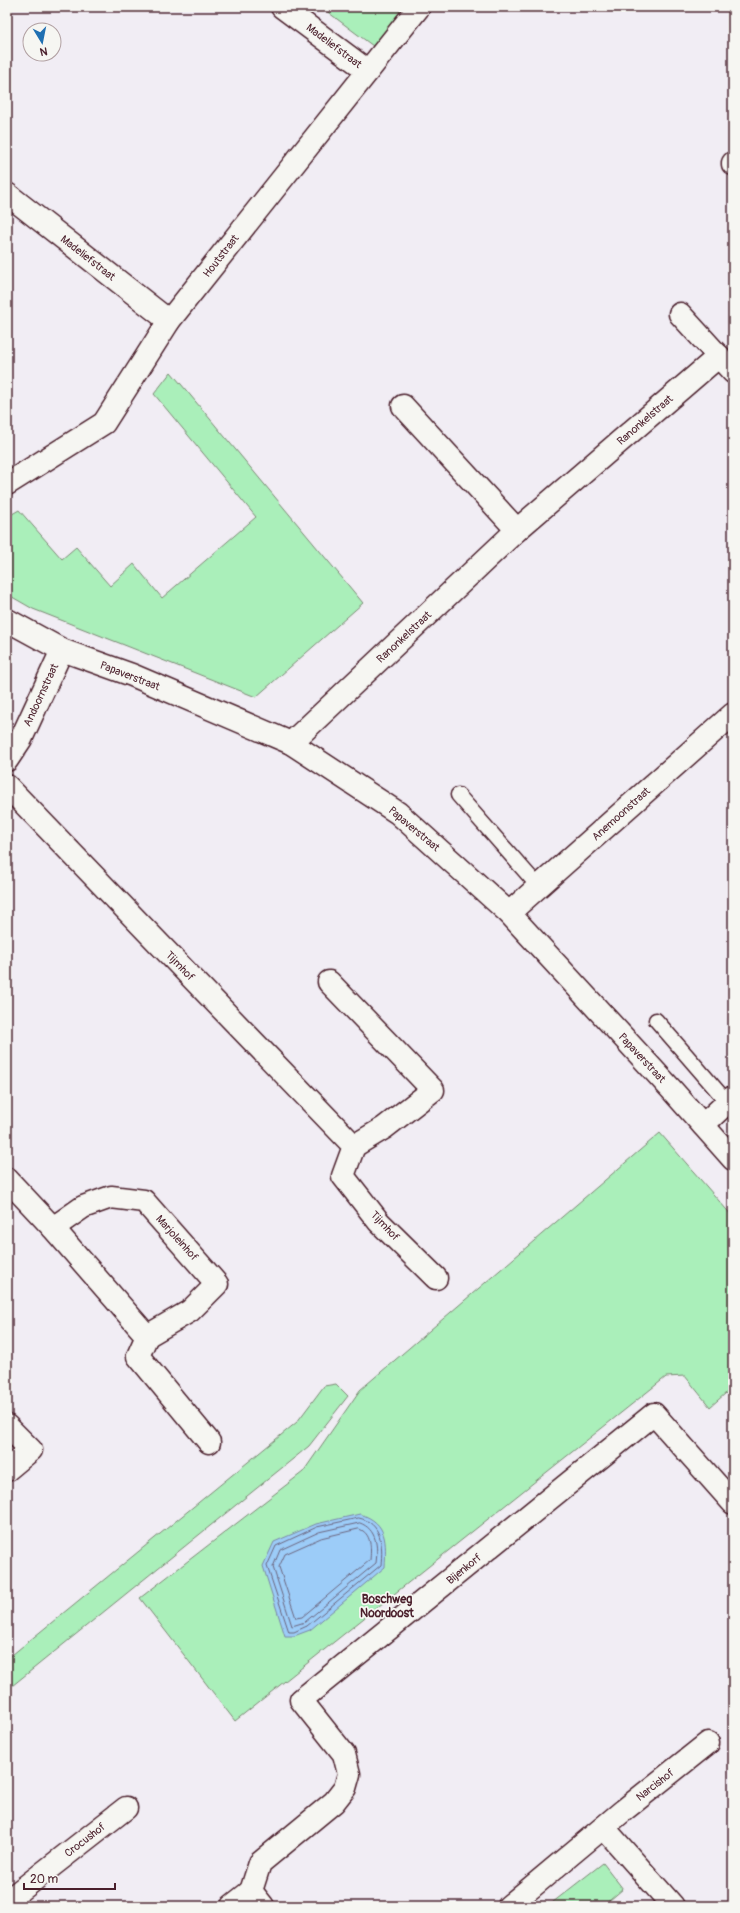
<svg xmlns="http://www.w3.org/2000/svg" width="740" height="1913" font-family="Pangolin,sans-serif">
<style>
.green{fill:#aaefba;stroke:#7a8772}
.water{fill:#9cccf8;stroke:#7b87a6}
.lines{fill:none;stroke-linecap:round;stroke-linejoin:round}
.shore{stroke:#6b647d;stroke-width:1}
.service-casing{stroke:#4a1f2b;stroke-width:17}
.minor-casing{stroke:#4a1f2b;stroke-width:25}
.service{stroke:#f6f6f2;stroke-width:14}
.minor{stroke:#f6f6f2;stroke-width:22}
.labels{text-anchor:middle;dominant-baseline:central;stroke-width:3.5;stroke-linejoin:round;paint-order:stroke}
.street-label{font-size:11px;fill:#4a1f2b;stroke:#f6f6f2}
.neighbourhood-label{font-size:12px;font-weight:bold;fill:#4a1f2b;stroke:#f6f6f2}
</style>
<rect width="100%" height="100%" fill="#f1edf4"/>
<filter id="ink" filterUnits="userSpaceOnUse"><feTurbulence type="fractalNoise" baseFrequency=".025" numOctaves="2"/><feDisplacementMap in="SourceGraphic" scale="8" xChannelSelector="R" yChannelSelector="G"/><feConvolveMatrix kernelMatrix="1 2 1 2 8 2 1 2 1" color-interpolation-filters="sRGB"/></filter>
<g filter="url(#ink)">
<g class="green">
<polygon points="321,7 410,7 377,49"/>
<polygon points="171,372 363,603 256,697 33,609 7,594 7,517 19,510 62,559 76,547 110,586 134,564 162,598 256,517 154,394"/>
<polygon points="660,1133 733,1217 733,1387 710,1407 685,1376 666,1377 235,1721 140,1598 303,1472 360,1390"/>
<polygon points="336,1384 348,1396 309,1446 7,1690 7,1659 297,1422 324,1386"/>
<polygon points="603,1863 623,1889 603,1906 548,1906"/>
</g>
<path class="water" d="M360,1514C388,1523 386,1542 385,1567L310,1630L294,1636H285L263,1566L274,1542L316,1524Z"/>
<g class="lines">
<g class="shore">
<path d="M359,1518C382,1523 383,1545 381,1565L307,1626L294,1632H289L267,1566L276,1546L317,1527Z"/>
<path d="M360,1523C377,1529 378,1547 376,1563L305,1622L292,1626L273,1567L280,1550L319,1532Z"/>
<path d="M359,1529C372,1533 371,1549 370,1560L302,1617L296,1618L279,1567L285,1554L321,1538Z"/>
</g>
<defs>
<g id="service">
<polyline points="458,795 539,887"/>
<polyline points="656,1020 727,1102"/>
</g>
<g id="minor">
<polyline points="282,7 368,71"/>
<polyline points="733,163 733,164"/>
<polyline points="7,194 169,321"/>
<polyline points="680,314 733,372"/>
<polyline points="403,406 517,530"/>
<polyline points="7,484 104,423 169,321 419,7"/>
<polyline points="7,620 62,650 132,675 291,743 398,813 509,913 671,1089 733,1159"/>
<polyline points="291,743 517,530 719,356"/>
<polyline points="7,760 21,739 62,650"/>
<polyline points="7,786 354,1146 343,1176 379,1222 436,1278"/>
<polyline points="509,913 733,714"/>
<polyline points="329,982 433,1090 384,1128 354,1146"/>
<polyline points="703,1125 733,1097"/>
<polyline points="7,1179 53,1228 83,1207 111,1197 144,1201 217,1284 190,1311 147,1336"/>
<polyline points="53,1228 147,1336 138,1356 209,1442"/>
<polyline points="7,1426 31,1450 7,1470"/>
<polyline points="604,1828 673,1906"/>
<polyline points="7,1901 126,1808"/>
<polyline points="232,1906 251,1891"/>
<polyline points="263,1906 251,1891 260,1863 334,1802 345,1788 349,1774 344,1754 301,1700 654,1414 733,1503"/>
<polyline points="509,1906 624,1810 708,1743"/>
</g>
</defs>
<use href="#service" class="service-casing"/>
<use href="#minor" class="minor-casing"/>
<use href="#service" class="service"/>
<use href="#minor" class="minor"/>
</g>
</g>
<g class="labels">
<g class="street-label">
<text transform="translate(334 46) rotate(37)">Madeliefstraat</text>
<text transform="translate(221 256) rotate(-52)">Houtstraat</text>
<text transform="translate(88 258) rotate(38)">Madeliefstraat</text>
<text transform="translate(645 420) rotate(-41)">Ranonkelstraat</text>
<text transform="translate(404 637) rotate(-43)">Ranonkelstraat</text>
<text transform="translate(130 676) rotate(21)">Papaverstraat</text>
<text transform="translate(41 695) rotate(-65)">Andoornstraat</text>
<text transform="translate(621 814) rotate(-42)">Anemoonstraat</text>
<text transform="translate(414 829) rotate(40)">Papaverstraat</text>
<text transform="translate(180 966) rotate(46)">Tijmhof</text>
<text transform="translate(642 1058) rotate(47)">Papaverstraat</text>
<text transform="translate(385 1226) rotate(47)">Tijmhof</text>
<text transform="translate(177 1238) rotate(48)">Marjoleinhof</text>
<text transform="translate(464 1569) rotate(-39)">Bijenkorf</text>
<text transform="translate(655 1785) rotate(-38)">Narcishof</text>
<text transform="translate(85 1840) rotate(-38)">Crocushof</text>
</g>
<g class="neighbourhood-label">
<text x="387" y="1599">Boschweg<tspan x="387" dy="14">Noordoost</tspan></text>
</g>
</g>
<rect width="740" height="1913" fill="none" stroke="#f6f6f2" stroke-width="24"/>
<rect x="12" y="12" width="716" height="1889" fill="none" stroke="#4a1f2b" stroke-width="1.5" filter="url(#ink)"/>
<g transform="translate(42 42) rotate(170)"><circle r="19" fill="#f6f6f2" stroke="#b1a0a2"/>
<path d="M0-3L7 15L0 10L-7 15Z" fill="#1f6fb2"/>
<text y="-6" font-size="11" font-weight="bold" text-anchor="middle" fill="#4a1f2b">N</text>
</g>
<path d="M24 1883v6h91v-6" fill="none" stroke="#4a1f2b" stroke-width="2"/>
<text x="30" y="1883" font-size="12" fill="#4a1f2b" stroke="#f6f6f2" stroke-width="3" paint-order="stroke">20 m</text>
</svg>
